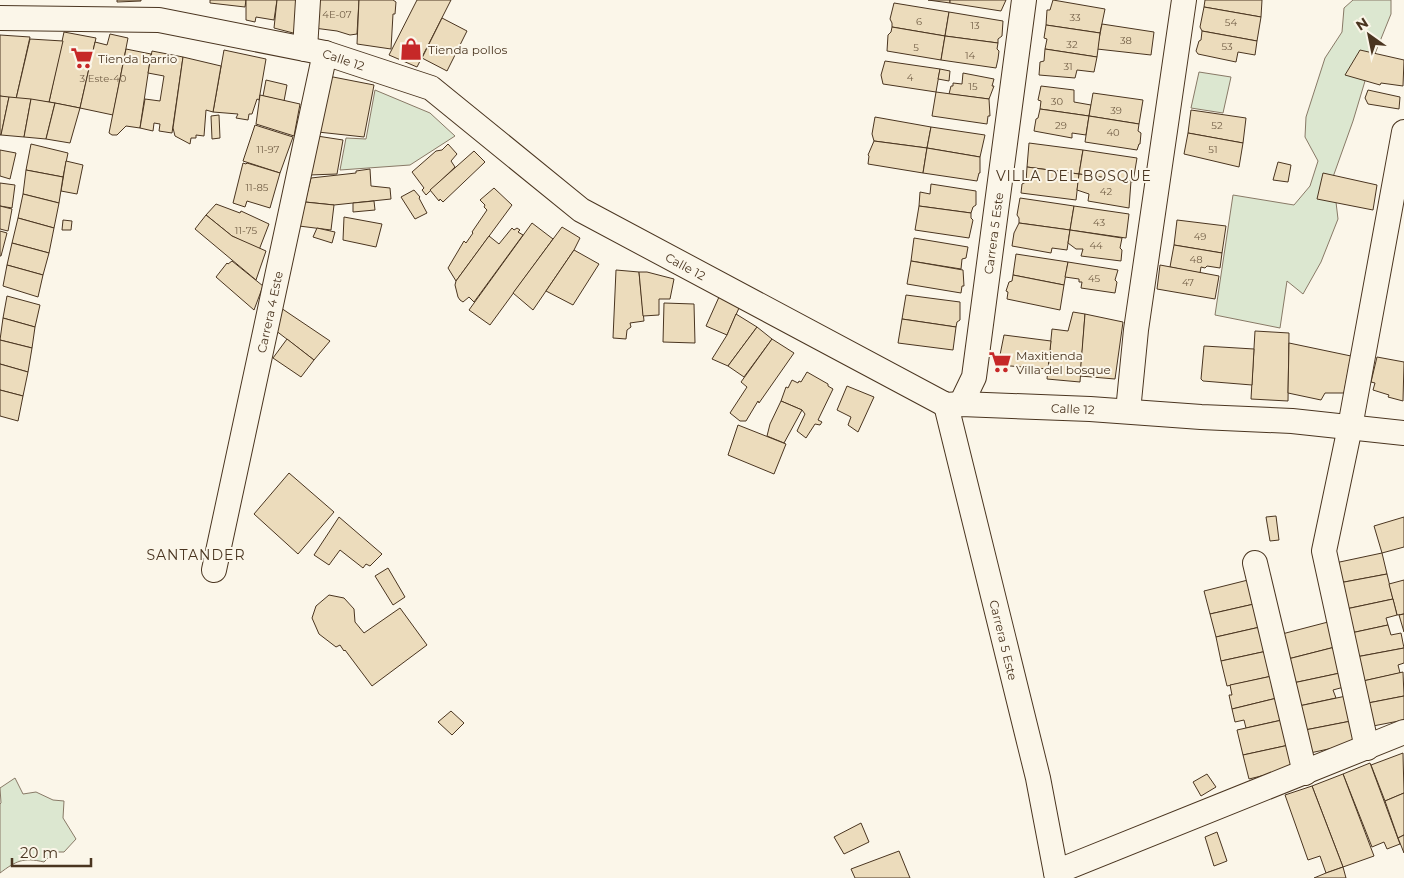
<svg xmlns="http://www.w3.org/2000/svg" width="1404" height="878" font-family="Montserrat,sans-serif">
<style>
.green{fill:#dce7d0;stroke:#887966}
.building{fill:#ecdcbc;stroke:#4a3520}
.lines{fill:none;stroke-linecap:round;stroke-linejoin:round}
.street-casing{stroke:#4a3520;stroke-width:26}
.street{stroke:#fbf6e9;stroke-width:24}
.labels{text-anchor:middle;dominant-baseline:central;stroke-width:4;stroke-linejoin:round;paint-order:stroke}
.number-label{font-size:10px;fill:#725f47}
.poi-label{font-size:12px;fill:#4a3520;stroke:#fbf6e9;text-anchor:start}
.street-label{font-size:12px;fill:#4a3520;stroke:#fbf6e9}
.neighbourhood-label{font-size:14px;letter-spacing:1px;fill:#4a3520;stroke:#fbf6e9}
</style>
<rect width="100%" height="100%" fill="#fbf6e9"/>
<g class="green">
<polygon points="1353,0 1391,0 1391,14 1368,71 1353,121 1333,177 1338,219 1321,262 1303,294 1287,281 1280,328 1215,315 1233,195 1294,205 1310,186 1318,161 1305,137 1306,117 1325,58 1342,32 1344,8"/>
<polygon points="1199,72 1231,77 1223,113 1191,108"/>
<polygon points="375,90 430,113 455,136 410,165 340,170 346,138 366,139"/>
<path d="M15,778L23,794L36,792L53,800L64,801L63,818L76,839L64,852H54L44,862C23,857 16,861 0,873V804L1,803L0,788Z"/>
</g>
<g class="building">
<polygon points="117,0 141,0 141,1 117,2"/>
<polygon points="210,0 246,0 245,7 210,3"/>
<polygon points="246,0 277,0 274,20 256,17 255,22 246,20"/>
<polygon points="277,0 303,0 297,34 274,28"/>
<polygon points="317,0 359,0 357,34 350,35 337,31 314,28"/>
<polygon points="359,0 393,0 396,2 395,14 393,14 391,49 357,44"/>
<polygon points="417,0 451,0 417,67 389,55"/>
<polygon points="928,0 950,0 950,3"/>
<polygon points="950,0 1006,0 1001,11 950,3"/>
<polygon points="1053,0 1105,9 1100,33 1046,25 1047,10 1050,10"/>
<polygon points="1205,0 1262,0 1261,17 1204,7"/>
<polygon points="894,3 949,12 945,36 892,27 892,23 890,19"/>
<polygon points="1204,7 1261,17 1257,41 1202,31 1200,27"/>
<polygon points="949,12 1003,21 1002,36 998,39 998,43 945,36"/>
<polygon points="442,18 467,31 447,71 422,58"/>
<polygon points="1102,24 1154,32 1151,55 1097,49"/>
<polygon points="1046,25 1100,33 1097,57 1045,49 1047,39 1044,38"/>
<polygon points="892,27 945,36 941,60 887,51 888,35 891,32"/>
<polygon points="1202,31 1257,41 1255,55 1238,52 1236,62 1198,54 1196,51 1199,41 1201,40"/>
<polygon points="64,32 96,38 80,108 49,102"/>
<polygon points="110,34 128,38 113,115 80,108 95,42 107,45"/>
<polygon points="0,35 30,37 16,99 0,96"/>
<polygon points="945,36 998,43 997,49 999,51 998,59 996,68 941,60"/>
<polygon points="30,39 63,41 49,102 16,99"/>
<polygon points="126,49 151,54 140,128 126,126 117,135 112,135 109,133"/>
<polygon points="1045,49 1097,57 1094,72 1077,70 1075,78 1039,75 1040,62 1044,61"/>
<polygon points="224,50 266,59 259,100 257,99 252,114 249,114 248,120 236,118 238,114 213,112"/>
<polygon points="1360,50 1404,60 1403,86 1381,83 1380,85 1345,75"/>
<polygon points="152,51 183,57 172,133 159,131 160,124 154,123 153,131 140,128 145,99 160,101 164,76 148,73"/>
<polygon points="183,57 221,66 213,112 206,110 204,136 196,135 196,138 191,138 190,144 175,136 173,128"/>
<polygon points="885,61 940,69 936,92 883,84 881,75"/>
<polygon points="940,69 950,71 949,81 938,79"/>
<polygon points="963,73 994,79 992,86 994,86 989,99 949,94 951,86 953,86 953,83 962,84"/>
<polygon points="328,76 374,85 364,137 318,132"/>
<polygon points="266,80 287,85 284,101 263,96"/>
<polygon points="1041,86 1074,90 1074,102 1091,105 1089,116 1040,109 1041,101 1038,100"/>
<polygon points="1368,90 1400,97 1399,109 1368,104 1365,98"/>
<polygon points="936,92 989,99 990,116 988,116 987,124 932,116"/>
<polygon points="1093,93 1143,100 1139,124 1089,116"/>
<polygon points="260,95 300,104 294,136 256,124"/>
<polygon points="0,96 9,97 1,135 0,135"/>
<polygon points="9,97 31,99 24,137 1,135"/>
<polygon points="31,99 55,103 46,139 24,137"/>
<polygon points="55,103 80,108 70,143 46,139"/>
<polygon points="1040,109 1089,116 1086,135 1072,133 1072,138 1034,131 1036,119 1038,118"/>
<polygon points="1191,110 1246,118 1243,143 1188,133"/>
<polygon points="219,115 220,138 212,139 211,116"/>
<polygon points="1089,116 1139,124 1138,131 1141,133 1140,144 1139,144 1137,150 1085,142"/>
<polygon points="875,117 931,127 927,148 874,141 872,134"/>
<polygon points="255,125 293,137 280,173 243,161"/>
<polygon points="931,127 985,135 980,157 927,148"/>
<polygon points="1188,133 1243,143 1239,167 1184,154"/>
<polygon points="317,136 343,140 337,174 309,175"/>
<polygon points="874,141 927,148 923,173 868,164 869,156 868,155"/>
<polygon points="1029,143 1083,150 1079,174 1027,167"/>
<polygon points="31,144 68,153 63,177 26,170"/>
<polygon points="448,144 457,154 451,161 455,167 426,195 422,190 424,188 412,172 436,151 442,150"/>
<polygon points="927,148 980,157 980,173 979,173 977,181 923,173"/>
<polygon points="0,150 16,153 10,179 0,176"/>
<polygon points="1083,150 1137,158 1133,182 1079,174"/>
<polygon points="474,151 485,162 443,202 440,199 439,201 430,190"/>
<polygon points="66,161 83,165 77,194 61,191"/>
<polygon points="1278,162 1291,165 1288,182 1273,180"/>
<polygon points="243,163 246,164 247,163 280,173 270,208 247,201 245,207 233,203"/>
<polygon points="1027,167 1079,174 1076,200 1021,193 1022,184 1026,182"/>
<polygon points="370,169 371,186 390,188 391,199 334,205 305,202 311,178 356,173 356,171"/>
<polygon points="26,170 63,177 59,203 23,194"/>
<polygon points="1323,173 1377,185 1373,210 1317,199"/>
<polygon points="1079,174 1131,181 1129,208 1088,201 1089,194 1077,190"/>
<polygon points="0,183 15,185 12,208 0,206"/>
<polygon points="931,184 976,191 976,205 973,207 971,213 919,206 920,192 930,194"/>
<polygon points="494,188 512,205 456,281 448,268 464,241 466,243 473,233 472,232 487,210 484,207 485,205 480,200"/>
<polygon points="414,190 420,197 419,198 427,213 415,219 401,197"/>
<polygon points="23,194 59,203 54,228 18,218"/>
<polygon points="1020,198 1074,206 1070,230 1019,223 1019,218 1017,215"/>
<polygon points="374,201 375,210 353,212 353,203"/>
<polygon points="305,202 334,205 331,230 299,226"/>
<polygon points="216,204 240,213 241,211 269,224 259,250 232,236 206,215"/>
<polygon points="0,206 12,209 8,231 0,229"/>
<polygon points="919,206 971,213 971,218 973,220 969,238 915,230"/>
<polygon points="1074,206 1129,214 1126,238 1070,230"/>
<polygon points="206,215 232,236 266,251 256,280 195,229"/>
<polygon points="344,217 382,224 376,247 343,240"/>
<polygon points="18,218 54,228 49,253 12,243"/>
<polygon points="63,220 72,221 71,230 62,230"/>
<polygon points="1177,220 1226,226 1222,253 1174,245"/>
<polygon points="532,223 553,239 490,325 469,310"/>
<polygon points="1019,223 1070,230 1067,250 1052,248 1051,253 1012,246 1014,233"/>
<polygon points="562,227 580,238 574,250 533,310 513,293"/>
<polygon points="317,228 335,232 332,243 313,237"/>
<polygon points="512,228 514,230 517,228 520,230 518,232 523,235 474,302 469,297 463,302 460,300 458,297 455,285 456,281 489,236 499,244"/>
<polygon points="1070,230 1122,238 1120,248 1122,250 1121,261 1081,256 1083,249 1076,249 1068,243"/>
<polygon points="0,231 7,233 1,256 0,256"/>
<polygon points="914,238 968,247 966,258 962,259 961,269 911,261"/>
<polygon points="12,243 49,253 43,275 7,265"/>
<polygon points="1174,245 1222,253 1220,268 1207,266 1205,268 1201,267 1200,273 1170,267"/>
<polygon points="574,250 599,264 573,305 546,291"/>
<polygon points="1016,254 1068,262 1064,285 1013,275"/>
<polygon points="232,261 263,286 254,310 216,277 227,263 228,264"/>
<polygon points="911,261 963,270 964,286 962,286 961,293 907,284"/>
<polygon points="1068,262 1118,270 1115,280 1117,282 1115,293 1081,288 1082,282 1079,282 1079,279 1065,277"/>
<polygon points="7,265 43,275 38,297 3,286"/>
<polygon points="1160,265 1219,276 1215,299 1157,289"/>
<polygon points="616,270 639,272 644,321 630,323 631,327 627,330 626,339 613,338"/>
<polygon points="639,272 647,272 674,279 670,299 659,299 659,315 643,316"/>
<polygon points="1013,275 1064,285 1060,310 1007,299 1008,292 1006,291 1009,282 1012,281"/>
<polygon points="906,295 960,302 960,320 957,322 956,327 902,319"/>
<polygon points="7,296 40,305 35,327 3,318"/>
<polygon points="719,297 739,308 727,335 706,326"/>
<polygon points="664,303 694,304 695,343 663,342"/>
<polygon points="281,308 330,341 314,360 275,330"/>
<polygon points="1073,312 1085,314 1080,382 1047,379 1052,329 1068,331"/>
<polygon points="736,314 757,327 728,366 712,359 727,335"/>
<polygon points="1085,314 1123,322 1115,379 1080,376"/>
<polygon points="3,318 35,327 32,348 0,340"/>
<polygon points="902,319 956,327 953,350 898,343"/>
<polygon points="757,327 772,339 744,377 728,366"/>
<polygon points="1255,331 1289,333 1288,401 1251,399"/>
<polygon points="1004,335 1051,341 1048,369 998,365"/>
<polygon points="287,339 314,360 301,377 273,358"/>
<polygon points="772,339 794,353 759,403 758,401 746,421 740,421 730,413 747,387 741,382"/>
<polygon points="0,340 32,348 28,372 0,364"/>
<polygon points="1289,343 1351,356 1344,393 1325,393 1321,400 1288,393"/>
<polygon points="1204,346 1254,349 1252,385 1203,381 1201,379"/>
<polygon points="1377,357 1404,362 1403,401 1388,397 1389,395 1373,390 1375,383 1371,382"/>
<polygon points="0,364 28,372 23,396 0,390"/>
<polygon points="807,372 828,384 828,386 833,389 818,420 822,422 820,425 815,424 806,438 797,431 805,414 802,410 781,401 786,387 788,388 792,380 798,383 799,381 801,382"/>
<polygon points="847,386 874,397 858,432 848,425 851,417 837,410"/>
<polygon points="0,390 23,396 18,421 0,416"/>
<polygon points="781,401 802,410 784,443 767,436 770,424"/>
<polygon points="738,425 786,444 774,474 728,455"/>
<polygon points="289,473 334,512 298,554 254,514"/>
<polygon points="1276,516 1279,540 1270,541 1266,517"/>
<polygon points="339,517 382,554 370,566 366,564 363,568 340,550 329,565 314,555"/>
<polygon points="1404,517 1404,547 1382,553 1374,526"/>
<polygon points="1382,553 1387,574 1339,583 1335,563"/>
<polygon points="388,568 405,597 393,605 375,576"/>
<polygon points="1387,574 1393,599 1346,609 1339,583"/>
<polygon points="1248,580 1254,604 1210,614 1204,591"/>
<polygon points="1404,580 1404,614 1397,615 1389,584"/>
<polygon points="329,595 344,598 354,609 355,622 364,633 400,608 427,645 372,686 345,650 344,651 340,645 336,647 319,634 312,618 316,606"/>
<polygon points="1393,599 1397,615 1386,618 1388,625 1351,633 1346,609"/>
<polygon points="1254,604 1260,627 1216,637 1210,614"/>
<polygon points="1404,614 1404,632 1399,615"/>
<polygon points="1328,622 1335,647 1288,659 1282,634"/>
<polygon points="1388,625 1391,635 1401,633 1404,648 1356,657 1351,633"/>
<polygon points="1260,627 1267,651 1221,661 1216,637"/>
<polygon points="1335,647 1340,673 1293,683 1288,659"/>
<polygon points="1404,648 1404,663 1398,665 1400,673 1363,681 1356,657"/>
<polygon points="1267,651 1272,676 1227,686 1221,661"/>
<polygon points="1403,672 1404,696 1368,703 1363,681"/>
<polygon points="1340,673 1344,687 1333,690 1336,698 1299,706 1293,683"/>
<polygon points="1272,676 1277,698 1232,709 1229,695 1232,695 1230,685"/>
<polygon points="1346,696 1351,721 1305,730 1299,706"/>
<polygon points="1404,696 1404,720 1373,726 1368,703"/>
<polygon points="1277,698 1282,720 1246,728 1244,720 1235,722 1232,709"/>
<polygon points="451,711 464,723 452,735 438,722"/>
<polygon points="1282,720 1289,745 1243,755 1237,730"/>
<polygon points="1351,721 1356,743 1310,753 1305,730"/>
<polygon points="1289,745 1294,768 1249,779 1243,755"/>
<polygon points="1403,753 1404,793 1385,801 1371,765"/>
<polygon points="1370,763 1400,844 1387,849 1384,842 1372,847 1343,774"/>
<polygon points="1207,774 1216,787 1201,796 1193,782"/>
<polygon points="1343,774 1374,856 1343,867 1312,786"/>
<polygon points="1312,786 1343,867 1326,873 1320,856 1308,860 1285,795"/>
<polygon points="1404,793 1404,835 1398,838 1385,801"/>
<polygon points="861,823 869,842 844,854 834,837"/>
<polygon points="1217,832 1227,861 1214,866 1205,837"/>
<polygon points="1404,835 1404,853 1398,838"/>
<polygon points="899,851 910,878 855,878 851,869"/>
<polygon points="1343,867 1346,878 1314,878 1326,873"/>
</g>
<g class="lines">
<defs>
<g id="street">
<path id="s1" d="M0,18L159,20L325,53L431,88L581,210L946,405L961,404L1090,409L1201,417L1292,421L1404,433"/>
<polyline points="305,49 308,0"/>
<path id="s2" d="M961,404L974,377L1024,0"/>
<path id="s3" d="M946,405L1038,778L1057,878"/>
<polyline points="1128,411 1136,330 1184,0"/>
<polyline points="1255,563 1305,773"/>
<path id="s4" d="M214,570L325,53"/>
<polyline points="1367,748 1324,551 1350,427 1404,132"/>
<polyline points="1056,872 1404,732"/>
</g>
</defs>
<use href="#street" class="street-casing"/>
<use href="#street" class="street"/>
</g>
<defs>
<symbol id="shop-bare" viewBox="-9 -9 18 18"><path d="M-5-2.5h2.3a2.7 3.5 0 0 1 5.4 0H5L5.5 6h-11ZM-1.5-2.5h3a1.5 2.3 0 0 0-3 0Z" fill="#c62828" stroke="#fbf6e9" stroke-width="2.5" paint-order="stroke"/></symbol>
<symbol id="supermarket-bare" viewBox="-9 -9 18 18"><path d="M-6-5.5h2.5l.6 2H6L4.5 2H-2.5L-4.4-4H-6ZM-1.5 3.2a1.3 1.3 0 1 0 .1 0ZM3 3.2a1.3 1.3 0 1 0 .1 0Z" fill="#c62828" stroke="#fbf6e9" stroke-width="2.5" paint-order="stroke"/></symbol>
</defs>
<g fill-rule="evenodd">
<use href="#shop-bare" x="395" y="33" width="32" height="32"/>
<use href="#supermarket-bare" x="66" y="42" width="32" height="32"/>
<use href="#supermarket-bare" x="984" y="346" width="32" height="32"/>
</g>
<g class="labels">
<g class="number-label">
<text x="337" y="14">4E-07</text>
<text x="1075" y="17">33</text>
<text x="919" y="21">6</text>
<text x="1231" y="22">54</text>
<text x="975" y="25">13</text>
<text x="1126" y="40">38</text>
<text x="1072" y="44">32</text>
<text x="1227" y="46">53</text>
<text x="916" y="47">5</text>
<text x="970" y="55">14</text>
<text x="1068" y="66">31</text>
<text x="910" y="77">4</text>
<text x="103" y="78">3 Este-40</text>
<text x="973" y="86">15</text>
<text x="1057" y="101">30</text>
<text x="1116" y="110">39</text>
<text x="1061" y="125">29</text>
<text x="1217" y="125">52</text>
<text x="1113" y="132">40</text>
<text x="268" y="149">11-97</text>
<text x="1213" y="149">51</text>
<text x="257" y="187">11-85</text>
<text x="1106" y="191">42</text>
<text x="1099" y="222">43</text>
<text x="246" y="230">11-75</text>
<text x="1200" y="236">49</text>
<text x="1096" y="245">44</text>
<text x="1196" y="259">48</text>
<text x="1094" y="278">45</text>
<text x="1188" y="282">47</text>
</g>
<g class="poi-label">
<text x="428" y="49">Tienda pollos</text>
<text x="98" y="58">Tienda barrio</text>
<text x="1016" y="355">Maxitienda<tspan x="1016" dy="14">Villa del bosque</tspan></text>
</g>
<g class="street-label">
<text stroke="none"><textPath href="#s1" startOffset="348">Calle 12</textPath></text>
<text stroke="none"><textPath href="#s2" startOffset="175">Carrera 5 Este</textPath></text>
<text stroke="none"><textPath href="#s1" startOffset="752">Calle 12</textPath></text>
<text stroke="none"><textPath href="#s4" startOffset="264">Carrera 4 Este</textPath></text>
<text stroke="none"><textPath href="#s1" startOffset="1174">Calle 12</textPath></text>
<text stroke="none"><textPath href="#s3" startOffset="242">Carrera 5 Este</textPath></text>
</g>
<g class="neighbourhood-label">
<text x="1074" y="176">VILLA DEL BOSQUE</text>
<text x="196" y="555">SANTANDER</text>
</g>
</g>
<g transform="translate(1369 35) rotate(327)" stroke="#fbf6e9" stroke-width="4" paint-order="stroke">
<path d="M0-4L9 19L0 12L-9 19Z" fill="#4a3520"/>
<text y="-8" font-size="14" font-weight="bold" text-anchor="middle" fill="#4a3520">N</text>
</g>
<path d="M12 858v8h79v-8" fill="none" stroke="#4a3520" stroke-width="2.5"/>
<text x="20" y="858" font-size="15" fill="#4a3520" stroke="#fbf6e9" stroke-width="4" paint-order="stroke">20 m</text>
</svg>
